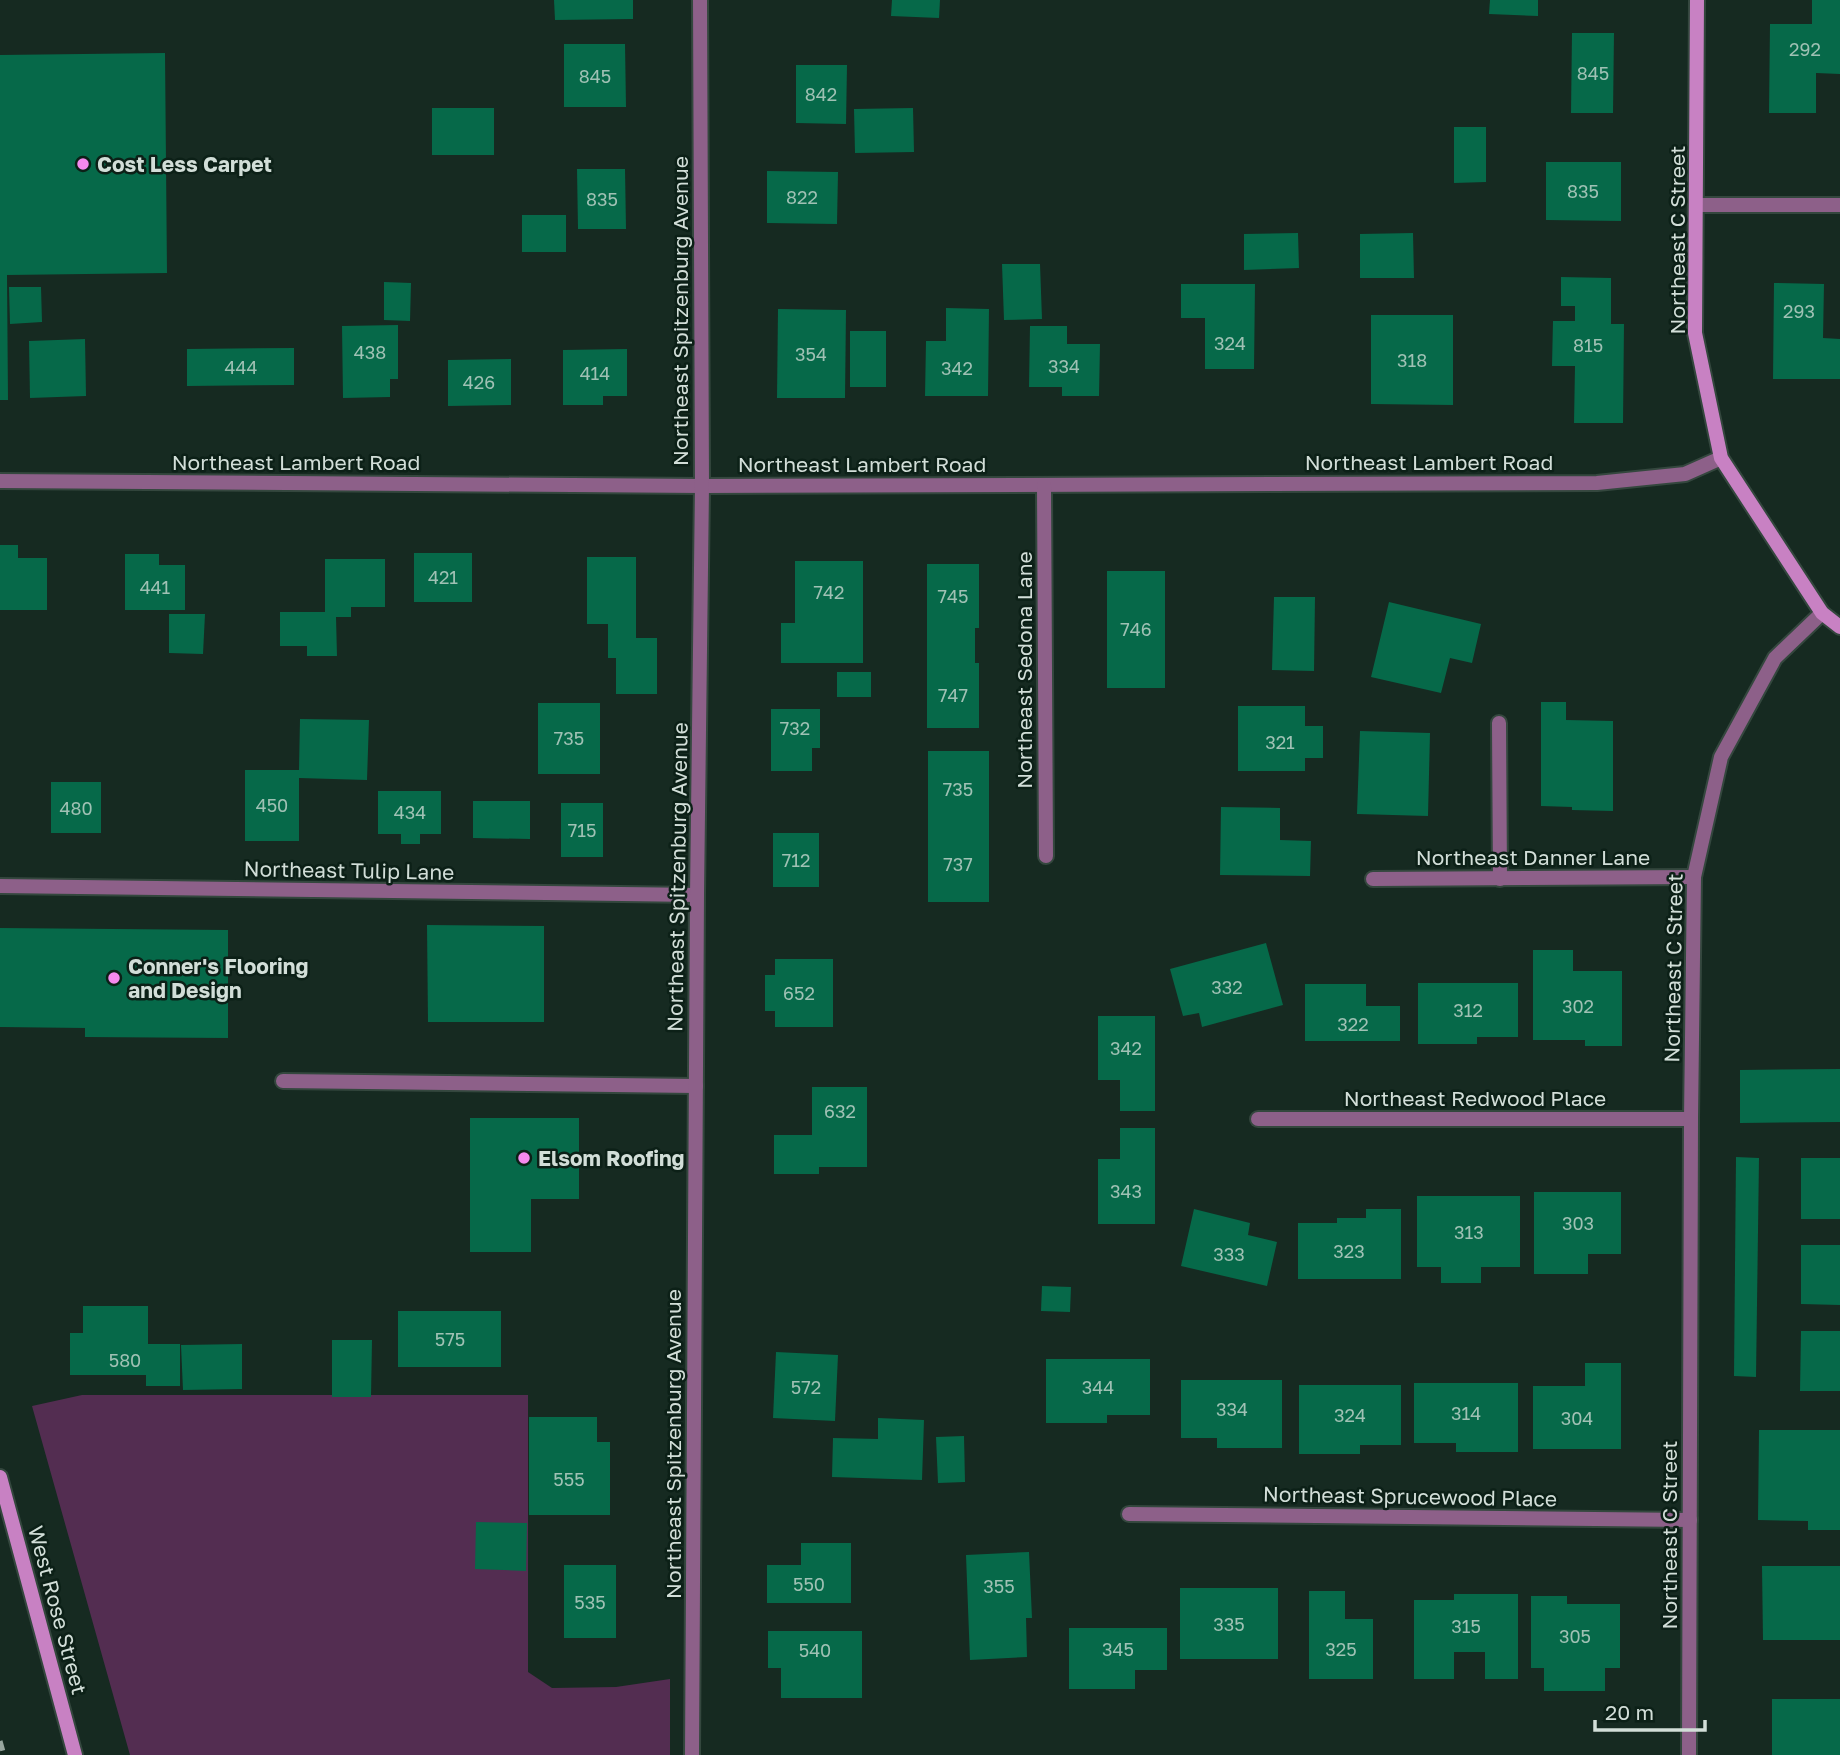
<svg xmlns="http://www.w3.org/2000/svg" width="1840" height="1755" font-family="'Golos Text',sans-serif">
<style>
.green{fill:#532d51}
.building{fill:#066949}
.lines{fill:none;stroke-linecap:round;stroke-linejoin:round}
.service-casing{stroke:#34473e;stroke-width:18}
.minor-casing{stroke:#34473e;stroke-width:18}
.secondary-casing{stroke:#34473e;stroke-width:18}
.service{stroke:#8d6089;stroke-width:14}
.minor{stroke:#8d6089;stroke-width:14}
.secondary{stroke:#c881c3;stroke-width:14}
.rail{stroke:#98a69f;stroke-width:5;stroke-dasharray:10 5;stroke-linecap:butt}
.poi-dot{fill:#f589ee;stroke:#0c2017;stroke-width:2.5}
.labels{text-anchor:middle;dominant-baseline:central;stroke-width:5;stroke-linejoin:round;paint-order:stroke}
.number-label{font-size:18px;fill:#9fc1b4}
.poi-label{font-size:21px;font-weight:bold;fill:#d2ded8;stroke:#0c2017;text-anchor:start}
.street-label{font-size:21px;fill:#d2ded8;stroke:#0c2017}
</style>
<rect width="100%" height="100%" fill="#162a21"/>
<polygon class="green" points="82,1395 528,1395 528,1672 552,1688 616,1687 670,1679 670,1755 130,1755 32,1406"/>
<g class="building">
<polygon points="554,0 633,0 633,19 555,20"/>
<polygon points="892,0 940,0 939,18 891,16"/>
<polygon points="1490,0 1538,0 1538,16 1489,14"/>
<polygon points="1812,0 1840,0 1840,74 1816,73 1816,113 1769,113 1770,24 1812,24"/>
<polygon points="1572,33 1614,33 1613,113 1571,113"/>
<polygon points="564,44 625,44 626,107 564,107"/>
<polygon points="165,53 167,273 7,275 8,400 0,400 0,55"/>
<polygon points="796,65 847,65 846,124 796,123"/>
<rect x="432" y="108" width="62" height="47"/>
<polygon points="913,108 914,152 855,153 854,109"/>
<polygon points="1454,127 1486,127 1486,182 1454,183"/>
<polygon points="1546,162 1621,162 1621,221 1546,220"/>
<polygon points="577,169 625,169 626,229 578,229"/>
<polygon points="767,171 838,172 837,224 767,223"/>
<rect x="522" y="215" width="44" height="37"/>
<polygon points="1298,233 1299,268 1244,270 1244,234"/>
<polygon points="1413,233 1414,278 1360,278 1360,234"/>
<polygon points="1002,264 1040,264 1042,319 1004,320"/>
<polygon points="1561,277 1611,278 1611,324 1624,324 1623,423 1574,423 1575,366 1552,366 1553,321 1575,321 1575,306 1561,306"/>
<polygon points="384,282 411,283 410,321 384,320"/>
<polygon points="1774,283 1824,284 1823,338 1840,339 1840,379 1773,379"/>
<polygon points="1181,284 1255,284 1254,369 1205,369 1205,318 1181,318"/>
<polygon points="9,287 41,287 42,322 10,324"/>
<polygon points="946,308 989,309 988,396 925,396 926,341 946,341"/>
<polygon points="778,309 846,310 845,398 777,398"/>
<polygon points="1371,315 1453,315 1453,405 1371,404"/>
<polygon points="398,325 398,379 390,379 390,397 343,398 342,326"/>
<polygon points="1030,326 1067,326 1067,344 1100,344 1099,396 1062,396 1062,387 1029,387"/>
<rect x="850" y="331" width="36" height="56"/>
<polygon points="85,339 86,396 30,398 29,341"/>
<polygon points="294,348 294,385 187,386 187,349"/>
<polygon points="627,349 627,396 603,396 603,405 563,405 563,350"/>
<polygon points="511,359 511,405 448,406 448,360"/>
<polygon points="0,545 18,545 18,558 47,558 47,610 0,610"/>
<rect x="414" y="553" width="58" height="49"/>
<polygon points="125,554 159,554 159,565 185,565 185,610 125,610"/>
<polygon points="587,557 636,557 636,638 657,638 657,694 616,694 616,658 608,658 608,624 587,624"/>
<polygon points="325,559 385,559 385,607 351,607 351,617 336,617 337,656 307,656 307,646 280,646 280,612 325,612"/>
<polygon points="795,561 863,561 863,663 781,663 781,623 795,623"/>
<polygon points="927,564 979,564 979,628 975,628 975,663 979,663 979,728 927,728"/>
<rect x="1107" y="571" width="58" height="117"/>
<polygon points="1274,597 1315,597 1314,671 1272,670"/>
<polygon points="1389,602 1481,624 1472,663 1450,658 1441,693 1371,677"/>
<polygon points="169,614 205,614 203,654 169,653"/>
<rect x="837" y="672" width="34" height="25"/>
<polygon points="1541,702 1566,702 1566,720 1613,721 1613,811 1572,810 1572,807 1541,806"/>
<rect x="538" y="703" width="62" height="71"/>
<polygon points="1238,706 1305,706 1305,726 1323,726 1323,758 1305,758 1305,771 1238,771"/>
<polygon points="771,709 820,709 820,748 812,748 812,771 771,771"/>
<polygon points="300,719 369,720 367,780 299,778 299,841 245,841 245,770 299,770"/>
<polygon points="1360,731 1430,733 1428,816 1357,814"/>
<rect x="928" y="751" width="61" height="151"/>
<rect x="51" y="782" width="50" height="51"/>
<polygon points="378,791 441,791 441,834 420,834 420,844 401,844 401,834 378,834"/>
<polygon points="473,801 530,801 530,839 473,838"/>
<rect x="561" y="803" width="42" height="54"/>
<polygon points="1221,807 1280,808 1280,840 1311,841 1310,876 1220,875"/>
<rect x="773" y="833" width="46" height="54"/>
<polygon points="427,925 544,926 544,1022 428,1022"/>
<polygon points="0,928 228,930 228,1038 85,1037 85,1028 0,1027"/>
<polygon points="1266,943 1283,1005 1202,1027 1199,1013 1183,1016 1170,969"/>
<polygon points="1533,950 1573,950 1573,971 1622,971 1622,1046 1585,1046 1585,1040 1533,1040"/>
<polygon points="775,959 833,959 833,1027 775,1027 775,1011 765,1011 765,975 775,975"/>
<polygon points="1418,983 1518,983 1518,1037 1477,1037 1477,1044 1418,1044"/>
<polygon points="1305,984 1366,984 1366,1006 1400,1006 1400,1041 1305,1041"/>
<polygon points="1098,1016 1155,1016 1155,1111 1120,1111 1120,1080 1098,1080"/>
<polygon points="1840,1069 1840,1122 1740,1123 1740,1070"/>
<polygon points="812,1087 867,1087 867,1167 819,1167 819,1174 774,1174 774,1135 812,1135"/>
<polygon points="470,1118 579,1118 579,1199 531,1199 531,1252 470,1252"/>
<polygon points="1120,1128 1155,1128 1155,1224 1098,1224 1098,1159 1120,1159"/>
<polygon points="1736,1157 1759,1158 1756,1377 1734,1376"/>
<rect x="1801" y="1158" width="39" height="61"/>
<polygon points="1534,1192 1621,1192 1621,1254 1588,1254 1588,1274 1534,1274"/>
<polygon points="1417,1196 1520,1196 1520,1267 1481,1267 1481,1283 1441,1283 1441,1267 1417,1267"/>
<polygon points="1194,1209 1250,1223 1248,1235 1277,1242 1267,1286 1181,1266"/>
<polygon points="1366,1209 1401,1209 1401,1279 1298,1279 1298,1223 1337,1223 1337,1218 1366,1218"/>
<polygon points="1801,1245 1840,1245 1840,1305 1801,1304"/>
<polygon points="1042,1286 1071,1287 1070,1312 1041,1311"/>
<polygon points="83,1306 148,1306 148,1344 180,1344 180,1386 146,1386 146,1375 70,1375 70,1333 83,1333"/>
<rect x="398" y="1311" width="103" height="56"/>
<polygon points="1801,1331 1840,1331 1840,1391 1800,1391"/>
<polygon points="332,1340 372,1340 371,1397 332,1397"/>
<polygon points="242,1344 242,1389 183,1390 181,1345"/>
<polygon points="776,1352 838,1355 835,1421 773,1418"/>
<polygon points="1046,1359 1150,1359 1150,1415 1107,1415 1107,1423 1046,1423"/>
<polygon points="1585,1363 1621,1363 1621,1449 1533,1449 1533,1386 1585,1386"/>
<polygon points="1181,1380 1282,1380 1282,1448 1217,1448 1217,1438 1181,1438"/>
<polygon points="1414,1383 1518,1383 1518,1452 1456,1452 1456,1443 1414,1443"/>
<polygon points="1299,1385 1401,1385 1401,1445 1360,1445 1360,1454 1299,1454"/>
<polygon points="529,1417 597,1417 597,1442 610,1442 610,1515 529,1515"/>
<polygon points="878,1418 924,1420 922,1480 832,1477 833,1438 878,1439"/>
<polygon points="1759,1430 1840,1430 1840,1530 1808,1530 1808,1521 1758,1520"/>
<polygon points="964,1436 965,1482 938,1483 936,1437"/>
<polygon points="476,1522 527,1523 526,1571 475,1569"/>
<polygon points="801,1543 851,1543 851,1603 767,1603 767,1565 801,1565"/>
<polygon points="1029,1552 1032,1618 1026,1618 1027,1657 970,1660 966,1555"/>
<rect x="564" y="1565" width="52" height="73"/>
<polygon points="1762,1566 1840,1566 1840,1640 1763,1640"/>
<rect x="1180" y="1588" width="98" height="71"/>
<polygon points="1309,1591 1345,1591 1345,1619 1373,1619 1373,1679 1309,1679"/>
<polygon points="1454,1594 1518,1594 1518,1679 1485,1679 1485,1652 1454,1652 1454,1679 1414,1679 1414,1600 1454,1600"/>
<polygon points="1531,1596 1567,1596 1567,1604 1620,1604 1620,1668 1605,1668 1605,1691 1544,1691 1544,1668 1531,1668"/>
<polygon points="1069,1628 1167,1628 1167,1670 1135,1670 1135,1689 1069,1689"/>
<polygon points="768,1631 862,1631 862,1698 781,1698 781,1668 768,1668"/>
<rect x="1772" y="1699" width="68" height="56"/>
</g>
<g class="lines">
<defs>
<polyline id="service" points="0,886 697,895"/>
<g id="minor">
<polyline points="1698,205 1840,205"/>
<polyline points="0,481 702,486 1597,483 1685,474 1721,458"/>
<polyline points="1044,485 1046,856"/>
<polyline points="1499,723 1500,879"/>
<polyline points="1373,879 1694,877"/>
<polyline points="283,1081 696,1086"/>
<polyline points="1258,1119 1691,1119"/>
<polyline points="1129,1514 1690,1520"/>
<polyline points="692,1755 697,895 702,486 700,0"/>
<polyline points="1689,1755 1691,1119 1694,877 1721,757 1775,658 1822,613"/>
</g>
<g id="secondary">
<polyline points="1697,0 1695,333 1721,458 1822,613 1840,627"/>
<polyline points="0,1477 75,1755"/>
</g>
</defs>
<use href="#service" class="service-casing"/>
<use href="#minor" class="minor-casing"/>
<use href="#secondary" class="secondary-casing"/>
<use href="#service" class="service"/>
<use href="#minor" class="minor"/>
<use href="#secondary" class="secondary"/>
<polyline class="rail" points="0,1741 4,1755"/>
</g>
<g class="poi-dot">
<circle cx="83" cy="164" r="7"/>
<circle cx="114" cy="978" r="7"/>
<circle cx="524" cy="1158" r="7"/>
</g>
<g class="labels">
<g class="number-label">
<text x="1805" y="49">292</text>
<text x="1593" y="73">845</text>
<text x="595" y="76">845</text>
<text x="821" y="94">842</text>
<text x="1583" y="191">835</text>
<text x="802" y="197">822</text>
<text x="602" y="199">835</text>
<text x="1799" y="311">293</text>
<text x="1230" y="343">324</text>
<text x="1588" y="345">815</text>
<text x="370" y="352">438</text>
<text x="811" y="354">354</text>
<text x="1412" y="360">318</text>
<text x="1064" y="366">334</text>
<text x="241" y="367">444</text>
<text x="957" y="368">342</text>
<text x="595" y="373">414</text>
<text x="479" y="382">426</text>
<text x="443" y="577">421</text>
<text x="155" y="587">441</text>
<text x="829" y="592">742</text>
<text x="953" y="596">745</text>
<text x="1136" y="629">746</text>
<text x="953" y="695">747</text>
<text x="795" y="728">732</text>
<text x="569" y="738">735</text>
<text x="1280" y="742">321</text>
<text x="958" y="789">735</text>
<text x="272" y="805">450</text>
<text x="76" y="808">480</text>
<text x="410" y="812">434</text>
<text x="582" y="830">715</text>
<text x="796" y="860">712</text>
<text x="958" y="864">737</text>
<text x="1227" y="987">332</text>
<text x="799" y="993">652</text>
<text x="1578" y="1006">302</text>
<text x="1468" y="1010">312</text>
<text x="1353" y="1024">322</text>
<text x="1126" y="1048">342</text>
<text x="840" y="1111">632</text>
<text x="1126" y="1191">343</text>
<text x="1578" y="1223">303</text>
<text x="1469" y="1232">313</text>
<text x="1349" y="1251">323</text>
<text x="1229" y="1254">333</text>
<text x="450" y="1339">575</text>
<text x="125" y="1360">580</text>
<text x="806" y="1387">572</text>
<text x="1098" y="1387">344</text>
<text x="1232" y="1409">334</text>
<text x="1466" y="1413">314</text>
<text x="1350" y="1415">324</text>
<text x="1577" y="1418">304</text>
<text x="569" y="1479">555</text>
<text x="809" y="1584">550</text>
<text x="999" y="1586">355</text>
<text x="590" y="1602">535</text>
<text x="1229" y="1624">335</text>
<text x="1466" y="1626">315</text>
<text x="1575" y="1636">305</text>
<text x="1118" y="1649">345</text>
<text x="1341" y="1649">325</text>
<text x="815" y="1650">540</text>
</g>
<g class="poi-label">
<text x="97" y="164">Cost Less Carpet</text>
<text x="128" y="966">Conner's Flooring<tspan x="128" dy="24">and Design</tspan></text>
<text x="538" y="1158">Elsom Roofing</text>
</g>
<g class="street-label">
<text transform="translate(1677 240) rotate(-90)">Northeast C Street</text>
<text transform="translate(680 311) rotate(-90)">Northeast Spitzenburg Avenue</text>
<text x="296" y="462">Northeast Lambert Road</text>
<text x="1429" y="462">Northeast Lambert Road</text>
<text x="862" y="464">Northeast Lambert Road</text>
<text transform="translate(1024 670) rotate(-90)">Northeast Sedona Lane</text>
<text x="1533" y="857">Northeast Danner Lane</text>
<text transform="translate(349 870) rotate(1)">Northeast Tulip Lane</text>
<text transform="translate(677 877) rotate(-89)">Northeast Spitzenburg Avenue</text>
<text transform="translate(1673 968) rotate(-89)">Northeast C Street</text>
<text x="1475" y="1098">Northeast Redwood Place</text>
<text transform="translate(673 1444) rotate(-90)">Northeast Spitzenburg Avenue</text>
<text transform="translate(1410 1496) rotate(1)">Northeast Sprucewood Place</text>
<text transform="translate(1669 1535) rotate(-90)">Northeast C Street</text>
<text transform="translate(58 1610) rotate(75)">West Rose Street</text>
</g>
</g>
<path d="M1595 1720v10h110v-10" fill="none" stroke="#d2ded8" stroke-width="3.5"/>
<text x="1605" y="1720" font-size="21" fill="#d2ded8" stroke="#0c2017" stroke-width="5" paint-order="stroke">20 m</text>
</svg>
